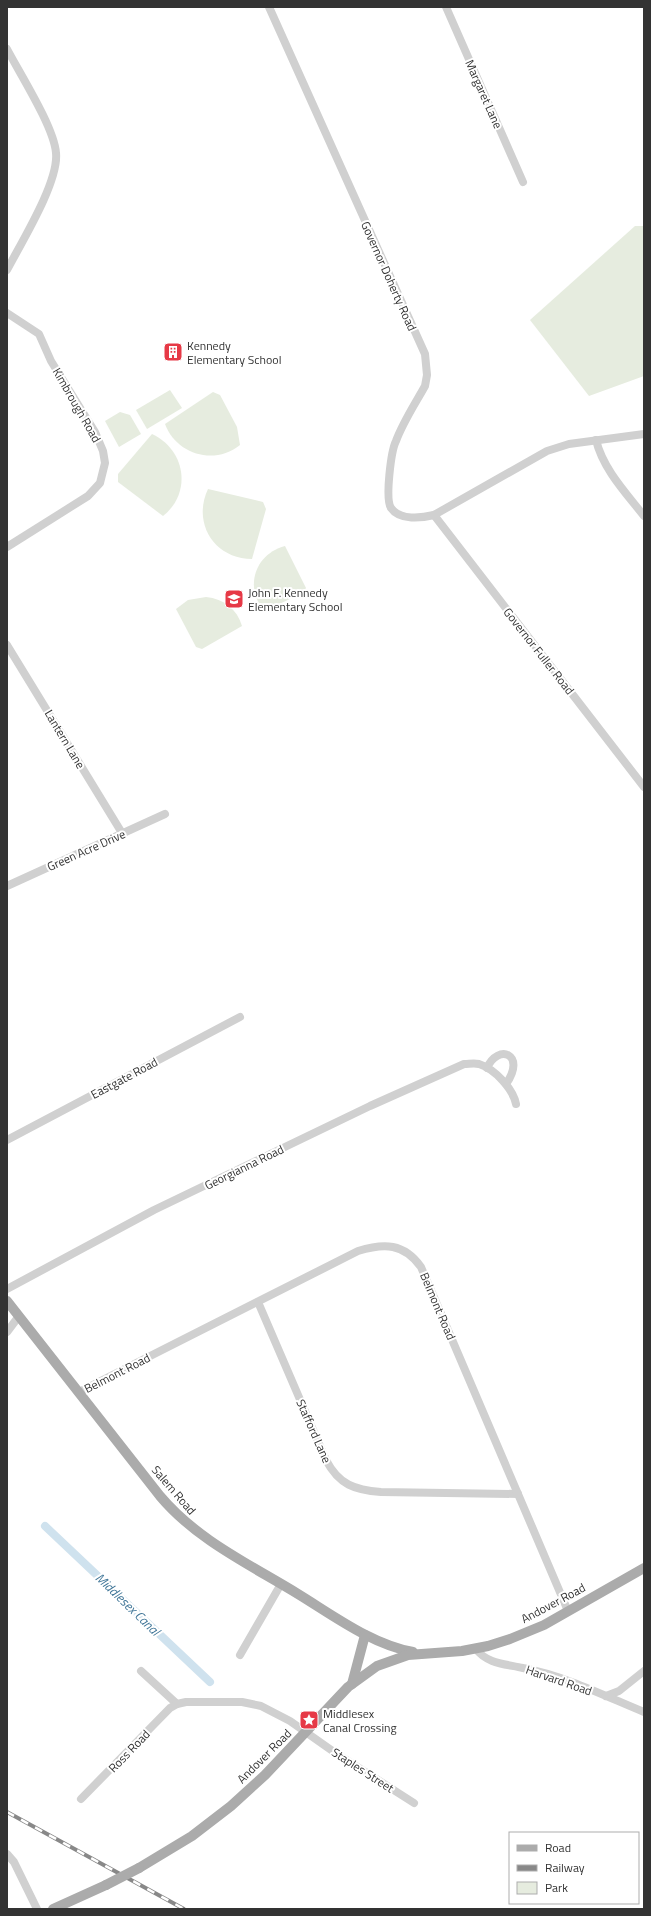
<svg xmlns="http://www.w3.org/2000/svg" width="651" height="1916" font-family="'Titillium Web',sans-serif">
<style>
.green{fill:#e6ecdf}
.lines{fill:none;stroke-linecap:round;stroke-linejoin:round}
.canal{stroke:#cfe2ee;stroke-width:8}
.minor{stroke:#d0d0d0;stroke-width:8}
.major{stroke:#ababab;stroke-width:10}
.rail-casing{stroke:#888;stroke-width:4}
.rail{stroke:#fff;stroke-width:2.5;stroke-dasharray:8;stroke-linecap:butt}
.major-bridge{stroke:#ababab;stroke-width:10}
.labels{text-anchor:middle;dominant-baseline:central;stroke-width:4;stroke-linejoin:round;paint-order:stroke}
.street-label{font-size:12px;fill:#333;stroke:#fff}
.poi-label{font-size:12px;fill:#333;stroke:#fff;text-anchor:start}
.water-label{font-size:13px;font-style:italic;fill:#3f7597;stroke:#fff}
</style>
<rect width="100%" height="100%" fill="#fff"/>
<g class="green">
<polygon points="635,226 644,226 644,376 589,396 530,320"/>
<polygon points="170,390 182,408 147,429 136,410"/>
<path d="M213,392L220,395L237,427L240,445C214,466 176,454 165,424Z"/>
<polygon points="120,412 130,415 141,434 119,447 105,421"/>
<path d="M152,434C186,450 192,493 163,516L118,482V474Z"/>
<path d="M208,489L263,502L266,509L252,559C214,559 192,523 208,489Z"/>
<path d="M285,546L306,588L303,593L264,611C244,587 255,554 285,546Z"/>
<path d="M206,597C224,599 237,609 242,626L202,649L196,647L176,609L188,600Z"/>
</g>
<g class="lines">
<polyline class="canal" points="45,1526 210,1682"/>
<g class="minor">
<path d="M269,7L425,354L427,375L425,386C415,404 403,422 396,441C391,451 385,499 391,508C400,521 422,518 434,515L547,451L569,444L644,434"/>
<polyline points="446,7 523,182"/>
<path d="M7,49C20,74 54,127 56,153C59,182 21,243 7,270"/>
<polyline points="7,313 39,334 51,361 95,432 103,451 105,463 100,483 88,496 7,547"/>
<path d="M596,440C603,469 626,493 644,516"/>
<polyline points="434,515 644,787"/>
<polyline points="7,645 122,833"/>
<polyline points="7,886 165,814"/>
<path d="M487,1068C498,1043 527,1054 506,1084"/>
<polyline points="7,1140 240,1017"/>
<path d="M7,1289L154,1210L370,1106L464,1064C469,1064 474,1063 479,1064C495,1069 513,1089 516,1104"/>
<path d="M258,1302L326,1460C339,1485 355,1490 381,1492L518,1494"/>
<polyline points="7,1332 19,1316"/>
<path d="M79,1392L358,1251C384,1243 404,1243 421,1267L568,1611"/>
<path d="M476,1649C487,1664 506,1664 523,1668C565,1676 605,1696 644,1712"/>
<polyline points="240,1655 281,1584"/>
<polyline points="141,1671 177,1704 186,1702 242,1702 261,1706 290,1721 334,1752 414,1803"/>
<polyline points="606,1696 619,1691 644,1671"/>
<polyline points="81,1799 170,1708 177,1704"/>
<polyline points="7,1854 14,1862 37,1909"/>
</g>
<g class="major">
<path d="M7,1301L160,1496C197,1540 249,1564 298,1594C334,1616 371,1644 413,1652"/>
<polyline points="352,1684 365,1635"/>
<polyline points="139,1868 192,1836 231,1806 265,1775 348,1687 377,1666 408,1655 462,1651 488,1646 510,1639 544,1625 644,1568"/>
<polyline points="53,1909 106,1885"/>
</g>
<defs>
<polyline id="rail" points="7,1812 184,1909"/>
</defs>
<use href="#rail" class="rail-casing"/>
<use href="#rail" class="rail"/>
<polyline class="major-bridge" points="106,1885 139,1868"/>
</g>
<defs>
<symbol id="building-square" viewBox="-11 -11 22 22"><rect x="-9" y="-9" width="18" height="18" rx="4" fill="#e63946" stroke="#fff"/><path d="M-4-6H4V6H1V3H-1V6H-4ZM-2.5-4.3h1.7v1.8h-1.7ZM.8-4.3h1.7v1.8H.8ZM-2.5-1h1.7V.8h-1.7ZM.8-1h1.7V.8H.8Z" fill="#fff"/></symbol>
<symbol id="school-square" viewBox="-11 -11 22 22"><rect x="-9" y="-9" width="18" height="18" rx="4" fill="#e63946" stroke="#fff"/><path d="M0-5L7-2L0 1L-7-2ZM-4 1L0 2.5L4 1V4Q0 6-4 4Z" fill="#fff"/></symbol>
<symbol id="sight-square" viewBox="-11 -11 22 22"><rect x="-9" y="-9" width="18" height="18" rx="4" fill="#e63946" stroke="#fff"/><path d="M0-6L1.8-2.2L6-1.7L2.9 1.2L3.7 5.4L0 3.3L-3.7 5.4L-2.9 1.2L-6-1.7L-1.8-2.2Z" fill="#fff"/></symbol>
</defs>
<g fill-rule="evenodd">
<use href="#building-square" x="162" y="341" width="22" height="22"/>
<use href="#school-square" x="223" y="588" width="22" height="22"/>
<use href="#sight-square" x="298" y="1709" width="22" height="22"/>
</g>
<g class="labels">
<g class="street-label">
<text transform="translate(484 94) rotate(66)">Margaret Lane</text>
<text transform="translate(389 276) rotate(66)">Governor Doherty Road</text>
<text transform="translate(77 405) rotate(60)">Kimbrough Road</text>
<text transform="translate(539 651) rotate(52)">Governor Fuller Road</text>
<text transform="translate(65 739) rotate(59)">Lantern Lane</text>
<text transform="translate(86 850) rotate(-24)">Green Acre Drive</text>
<text transform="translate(124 1078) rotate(-28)">Eastgate Road</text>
<text transform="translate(244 1167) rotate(-26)">Georgianna Road</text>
<text transform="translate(438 1306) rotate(67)">Belmont Road</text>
<text transform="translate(117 1373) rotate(-27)">Belmont Road</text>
<text transform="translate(314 1431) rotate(66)">Stafford Lane</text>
<text transform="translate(174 1490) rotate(49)">Salem Road</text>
<text transform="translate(553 1603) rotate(-28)">Andover Road</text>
<text transform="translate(559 1680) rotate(19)">Harvard Road</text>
<text transform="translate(129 1751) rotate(-46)">Ross Road</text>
<text transform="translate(264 1756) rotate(-45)">Andover Road</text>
<text transform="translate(363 1770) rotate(33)">Staples Street</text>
</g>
<g class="poi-label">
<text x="187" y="345">Kennedy<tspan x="187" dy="14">Elementary School</tspan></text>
<text x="248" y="592">John F. Kennedy<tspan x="248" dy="14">Elementary School</tspan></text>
<text x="323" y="1713">Middlesex<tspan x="323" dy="14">Canal Crossing</tspan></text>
</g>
<g class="water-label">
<text transform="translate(128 1604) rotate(44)">Middlesex Canal</text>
</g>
</g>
<rect width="651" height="1916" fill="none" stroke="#333333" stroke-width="16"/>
<rect x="509" y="1832" width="130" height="72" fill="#ffffff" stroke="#adadad"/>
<rect x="517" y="1845" width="20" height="6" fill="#ababab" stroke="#adadad"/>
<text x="545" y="1852" font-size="12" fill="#333333">Road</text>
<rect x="517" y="1865" width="20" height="6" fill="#888888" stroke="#adadad"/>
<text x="545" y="1872" font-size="12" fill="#333333">Railway</text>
<rect x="517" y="1882" width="20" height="12" fill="#e6ecdf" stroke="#adadad"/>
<text x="545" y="1892" font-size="12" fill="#333333">Park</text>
</svg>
